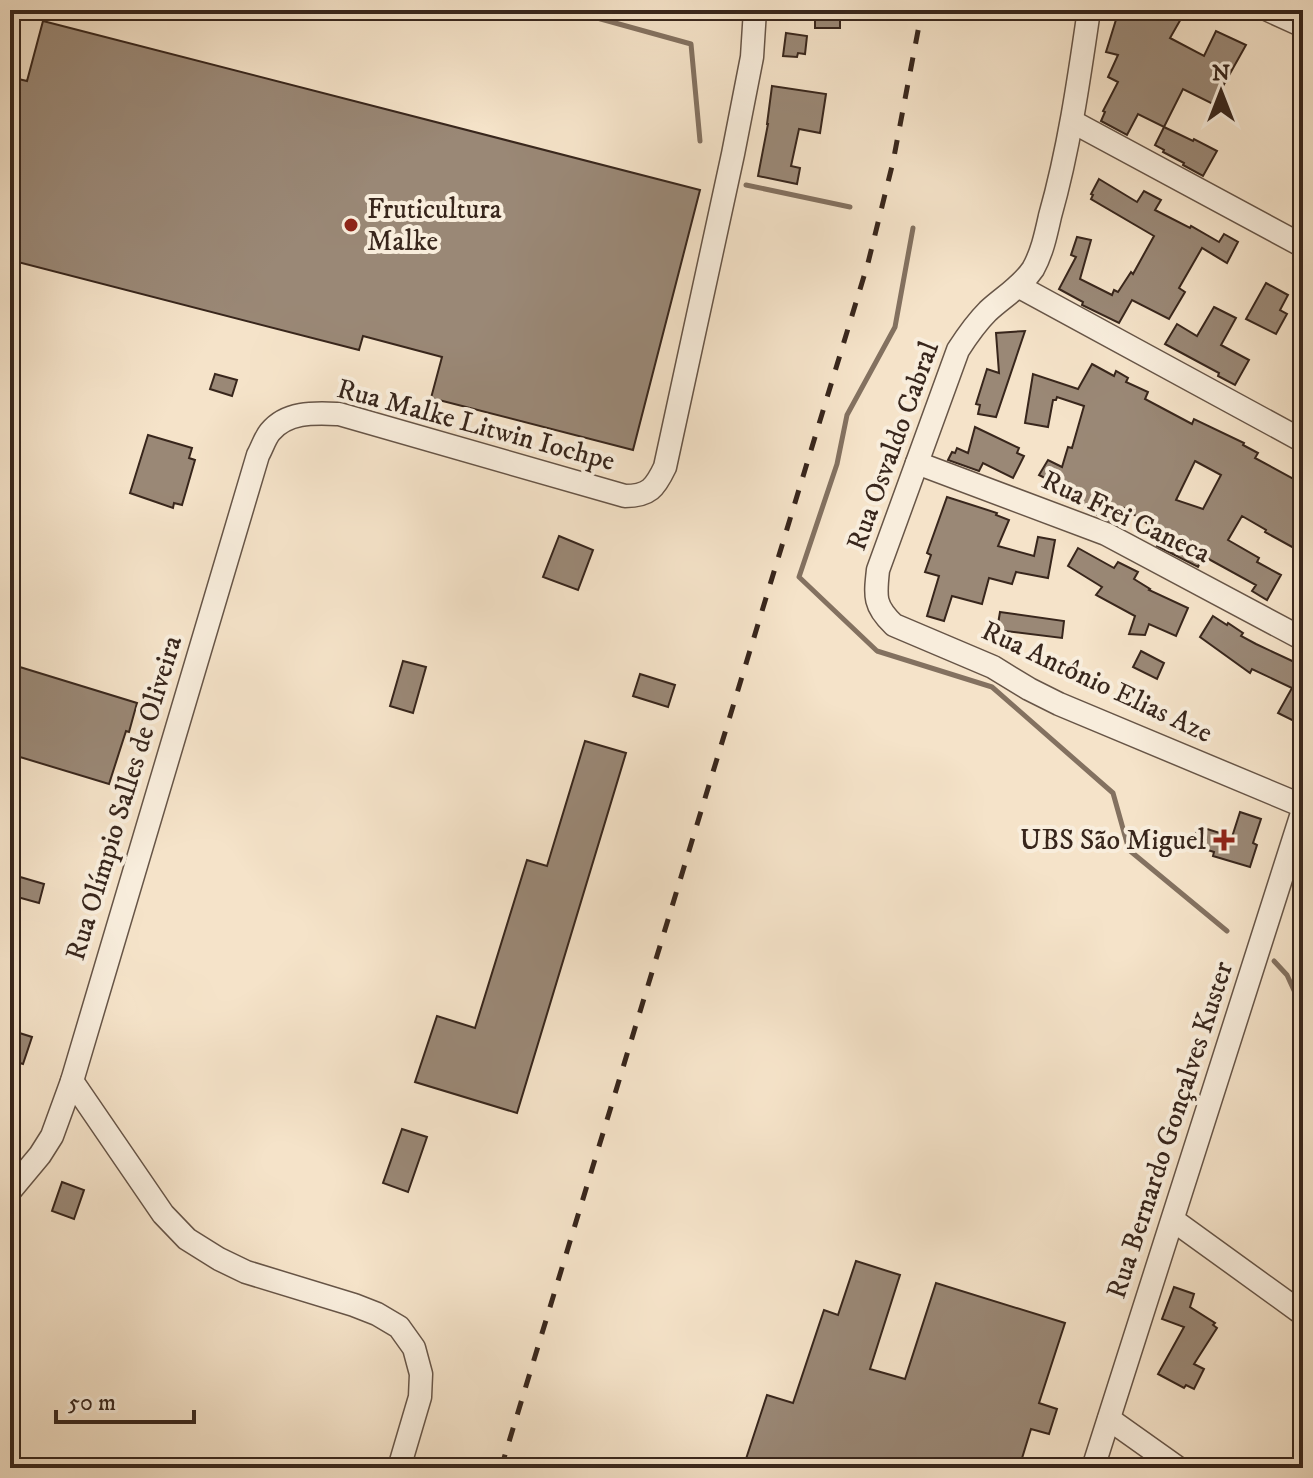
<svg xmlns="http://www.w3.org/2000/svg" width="1313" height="1478" font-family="'IM FELL DW Pica',serif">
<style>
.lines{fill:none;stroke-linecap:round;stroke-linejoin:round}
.stream{stroke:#837160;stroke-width:5}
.building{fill:#9a8876;stroke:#38261c;stroke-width:2;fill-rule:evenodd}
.minor-casing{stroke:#675547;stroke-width:25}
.minor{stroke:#f8eddc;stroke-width:22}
.rail{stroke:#38261c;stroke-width:5;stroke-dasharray:14 14;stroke-linecap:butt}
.poi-dot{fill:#8f2418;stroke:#f8eddc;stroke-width:3}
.labels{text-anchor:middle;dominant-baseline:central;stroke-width:8;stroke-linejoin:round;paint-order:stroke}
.poi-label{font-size:28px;fill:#38261c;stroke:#f8eddc;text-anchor:start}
.street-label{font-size:28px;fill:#38261c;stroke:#f8eddc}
</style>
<rect width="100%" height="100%" fill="#f5e3c9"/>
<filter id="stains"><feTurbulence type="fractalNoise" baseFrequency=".0025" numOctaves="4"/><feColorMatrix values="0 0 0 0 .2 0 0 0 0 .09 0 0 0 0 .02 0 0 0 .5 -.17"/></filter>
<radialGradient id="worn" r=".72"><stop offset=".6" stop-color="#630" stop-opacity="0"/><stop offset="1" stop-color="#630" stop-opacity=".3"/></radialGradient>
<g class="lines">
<g class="stream">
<polyline points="585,10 590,16 691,44 700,141"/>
<polyline points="746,185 850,207"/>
<polyline points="913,228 895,327 847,415 837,464 799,577 877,651 992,687 1113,793 1129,850 1227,931"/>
<polyline points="1274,961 1287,975 1303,1010"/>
</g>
</g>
<g class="building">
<rect x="815" y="10" width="25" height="18"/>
<polygon points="1119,10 1186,10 1170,38 1204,56 1216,31 1246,45 1213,104 1183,89 1164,127 1138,114 1127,135 1101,121 1105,112 1103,111 1118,82 1108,77 1118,55 1106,52"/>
<polygon points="43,21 700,190 633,450 431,398 442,357 363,336 359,350 10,260 10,77 27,81"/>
<polygon points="786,33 807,36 805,54 798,53 797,57 783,56"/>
<polygon points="772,86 826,94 820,133 799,129 791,166 800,168 797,184 758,176 768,124 767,124"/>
<polygon points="1164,127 1193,141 1194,139 1217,151 1203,176 1183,165 1184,163 1163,152 1164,150 1155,145"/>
<polygon points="1099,179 1137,202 1144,191 1161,200 1155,210 1190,228 1191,226 1219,242 1224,234 1238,242 1227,263 1202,248 1179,288 1185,292 1169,319 1132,300 1119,323 1082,305 1083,302 1059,289 1076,257 1071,255 1077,237 1091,240 1080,279 1112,295 1114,290 1118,292 1131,272 1133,274 1154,236 1091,199 1093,195 1091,194"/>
<polygon points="1266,283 1288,295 1280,310 1287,314 1276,334 1246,319"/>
<polygon points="1214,307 1236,318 1221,345 1249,360 1235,385 1218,376 1219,373 1165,344 1177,324 1197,336"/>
<polygon points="1025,331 996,417 978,414 980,405 976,404 987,369 999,373 996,333"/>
<path d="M1092,364L1114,376L1116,371L1128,378L1126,382L1148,392L1145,399L1192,424L1194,419L1244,443L1243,445L1258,453L1255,458L1303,484V553L1265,532L1266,530L1242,516L1228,540L1259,558L1257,562L1281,575L1267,600L1252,591L1256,585L1205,557L1204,559L1202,558L1198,567L1157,546L1163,534L1124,508L1114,523L1101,517L1046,481L1047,479L1039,475L1048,460L1062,467L1068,447L1072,448L1084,406L1057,397L1056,400H1053L1048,427L1025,423L1033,374L1078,389ZM1195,461L1221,475L1203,509L1176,500Z"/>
<polygon points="215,374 237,380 232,396 210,389"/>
<polygon points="975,427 1019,448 1017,453 1024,456 1013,478 983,463 979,471 948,460 952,452 955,453 957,448 968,453"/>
<polygon points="148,435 192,448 189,458 195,460 182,505 174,503 173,508 130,493"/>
<polygon points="947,497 997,513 996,515 1009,520 998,546 1034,556 1038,537 1055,540 1048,578 1016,572 1012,584 989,578 982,604 952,596 944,621 927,616 939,576 925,572 931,555 927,553"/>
<polygon points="559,536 593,550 578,590 543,577"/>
<polygon points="1078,548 1114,568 1118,562 1138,572 1134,579 1150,589 1149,590 1188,608 1176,636 1149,624 1145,635 1129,634 1135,616 1096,595 1102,587 1068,566"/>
<polygon points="1000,612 1064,621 1062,638 997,630"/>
<polygon points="1213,616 1227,625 1228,623 1243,633 1241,636 1256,644 1303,666 1303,705 1294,721 1278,713 1292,688 1252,669 1250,673 1200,637"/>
<polygon points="1141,651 1164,663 1157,679 1133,667"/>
<polygon points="403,661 426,667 413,713 390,706"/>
<polygon points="10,664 137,703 129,732 126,731 109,784 10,754"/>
<polygon points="640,674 675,685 668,707 633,696"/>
<polygon points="585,741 626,753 517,1113 415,1082 437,1016 475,1028 527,860 547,866"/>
<polygon points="1240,812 1261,819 1253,843 1257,845 1250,867 1213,856 1214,852 1192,845 1198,826 1232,837"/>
<polygon points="10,874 44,884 39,903 10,895"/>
<polygon points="10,1030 32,1037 23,1064 10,1060"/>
<polygon points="402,1129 427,1137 408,1192 383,1183"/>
<polygon points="62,1182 84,1190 74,1219 52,1211"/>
<polygon points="856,1261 900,1275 870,1369 905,1379 936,1283 1065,1323 1039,1403 1057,1409 1049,1434 1031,1429 1019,1468 754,1468 744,1465 767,1395 793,1403 824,1310 838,1315"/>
<polygon points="1174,1287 1194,1294 1190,1307 1215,1323 1213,1325 1217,1328 1194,1364 1204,1369 1194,1389 1186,1385 1184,1388 1158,1374 1184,1327 1162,1319"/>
</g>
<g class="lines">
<defs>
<g id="minor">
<path d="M1089,10C1079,79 1069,149 1050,216C1046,234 1042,253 1033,269C1021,287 1003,297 988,311C976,323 967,336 958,350L878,570C875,597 874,606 894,625L993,667L1029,689L1059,704L1303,806"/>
<polyline points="1268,10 1303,26"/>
<polyline points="1073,122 1303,246"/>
<polyline points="1018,286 1303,441"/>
<polyline points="917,463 1106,534 1303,639"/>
<polyline points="72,1081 163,1214 187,1239 219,1259 246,1272 354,1305 377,1314 399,1327 414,1348 421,1374 420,1397 399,1468"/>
<path d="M10,1191L40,1155L52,1136L72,1081L258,455C262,448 265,438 270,432C287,411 315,413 339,414L625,496C649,496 655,488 665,467L733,154L752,57L755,10"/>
<polyline points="1173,1220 1303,1314"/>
<polyline points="1109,1419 1178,1468"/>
<polyline points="1093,1468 1303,810"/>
</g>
</defs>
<use href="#minor" class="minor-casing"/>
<use href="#minor" class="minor"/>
<polyline class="rail" points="501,1468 868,263 893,162 922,10"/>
</g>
<g class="poi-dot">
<circle cx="351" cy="225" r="8"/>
<path d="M1220 828h8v8h8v8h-8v8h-8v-8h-8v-8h8z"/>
</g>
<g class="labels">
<g class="poi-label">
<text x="367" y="209">Fruticultura<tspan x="367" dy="32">Malke</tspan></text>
<text x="1206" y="840" text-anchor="end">UBS São Miguel</text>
</g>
<g class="street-label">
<text transform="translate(476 425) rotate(15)">Rua Malke Litwin Iochpe</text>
<text transform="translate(893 446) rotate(-70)">Rua Osvaldo Cabral</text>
<text transform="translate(1126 517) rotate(25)">Rua Frei Caneca</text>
<text transform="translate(1097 682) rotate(25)">Rua Antônio Elias Aze</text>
<text transform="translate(124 798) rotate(-73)">Rua Olímpio Salles de Oliveira</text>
<text transform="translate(1170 1130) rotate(-72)">Rua Bernardo Gonçalves Kuster</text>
</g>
</g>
<rect width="1313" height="1478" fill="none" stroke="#f5e3c9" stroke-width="40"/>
<rect x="12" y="12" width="1289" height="1454" fill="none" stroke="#38261c" stroke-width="4"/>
<rect x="20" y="20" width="1273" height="1438" fill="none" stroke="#38261c" stroke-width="2"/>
<g transform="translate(1221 92)" stroke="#f8eddc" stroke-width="6" paint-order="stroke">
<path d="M0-6L14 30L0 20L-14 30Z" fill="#38261c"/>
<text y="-12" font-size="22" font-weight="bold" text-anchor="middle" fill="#38261c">N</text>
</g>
<path d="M56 1410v12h138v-12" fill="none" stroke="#38261c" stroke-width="4"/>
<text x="68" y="1410" font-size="24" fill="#38261c" stroke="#f8eddc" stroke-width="6" paint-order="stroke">50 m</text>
<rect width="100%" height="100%" filter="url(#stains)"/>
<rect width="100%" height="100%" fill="url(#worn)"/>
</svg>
